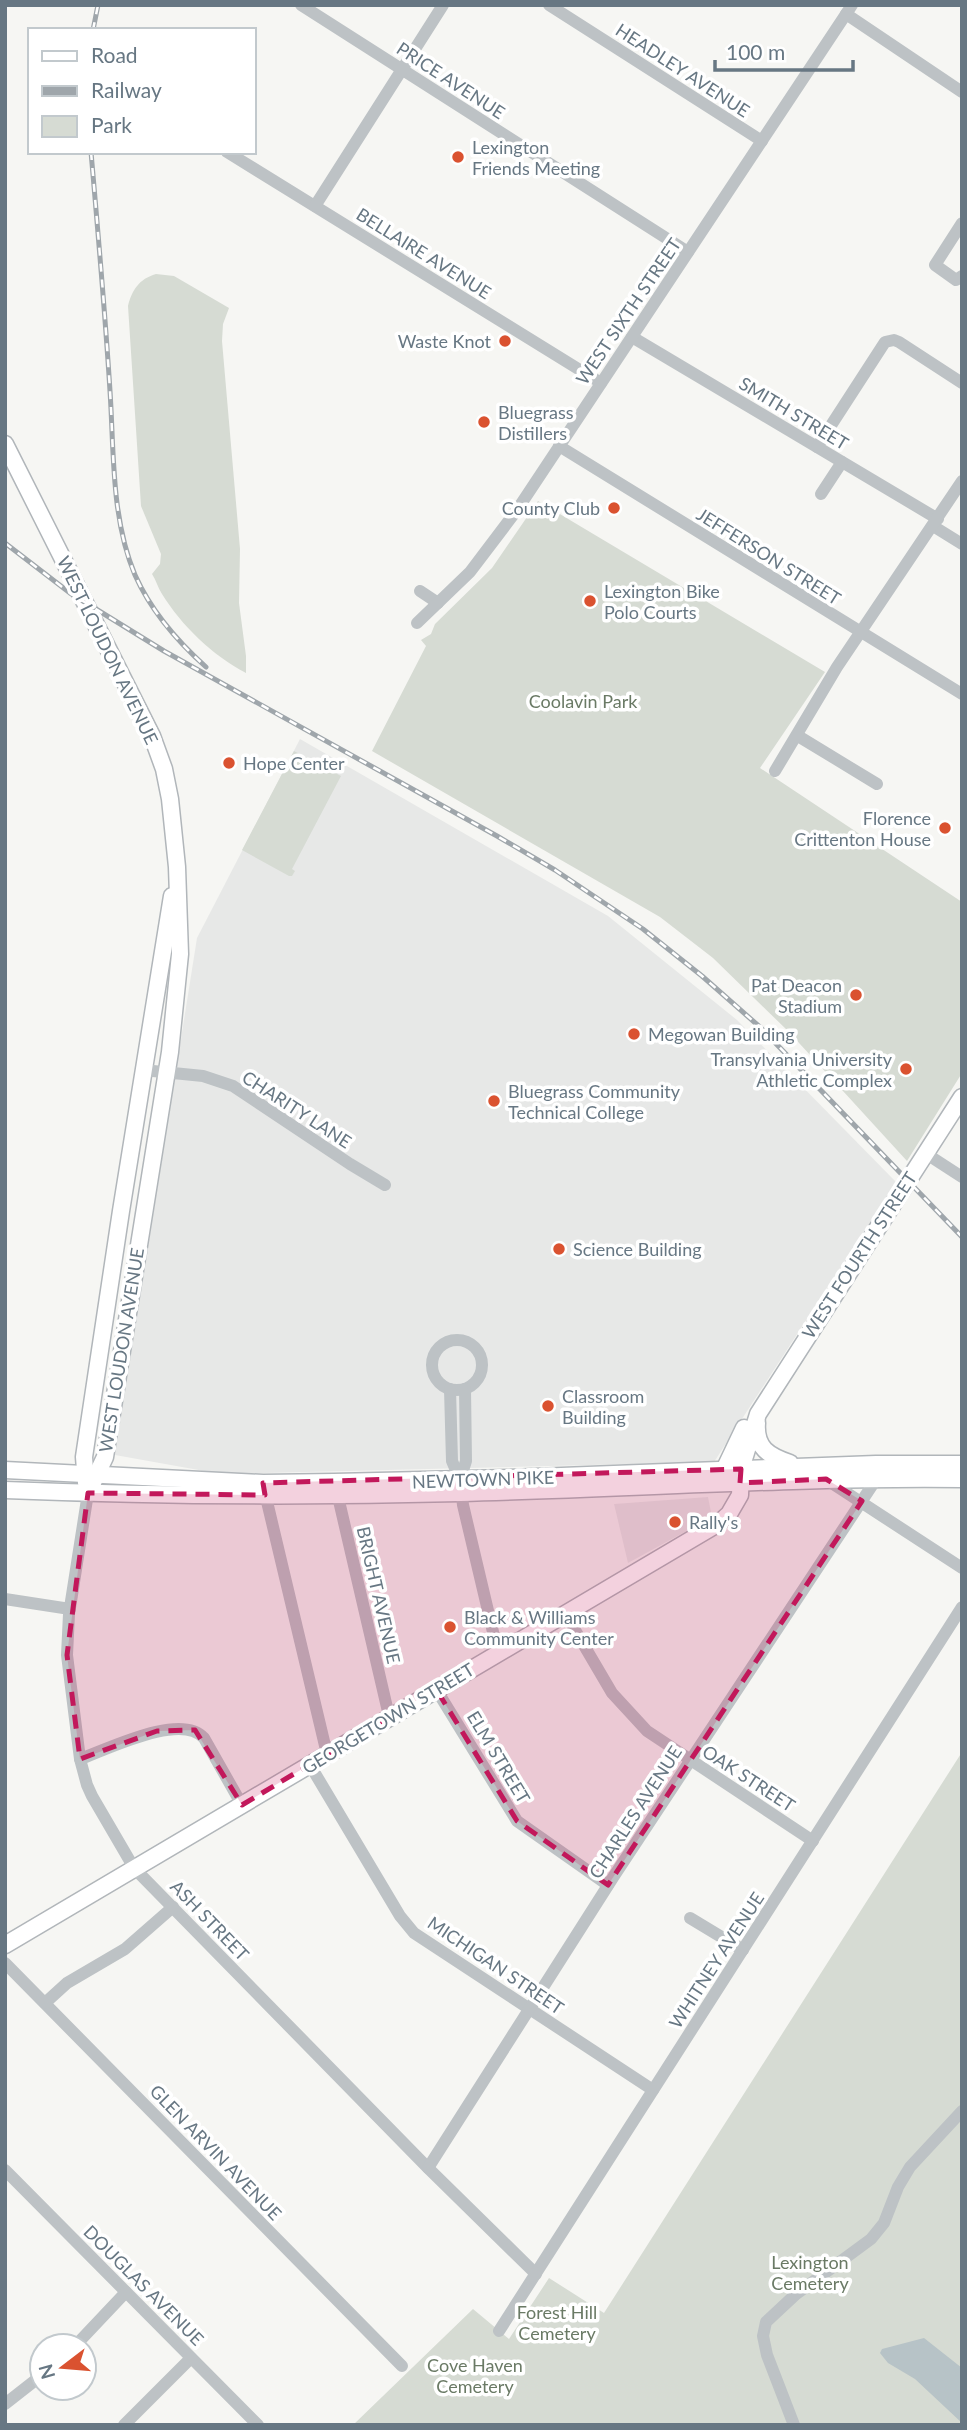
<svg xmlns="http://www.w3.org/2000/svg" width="967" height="2430" font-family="Lato,sans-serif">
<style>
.built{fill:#e7e8e7}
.green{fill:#d6dbd3}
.water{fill:#b7c3c7}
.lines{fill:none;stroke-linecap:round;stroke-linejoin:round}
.major-casing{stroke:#b1b6ba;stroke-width:19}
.minor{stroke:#bdc2c5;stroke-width:12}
.major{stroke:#fff;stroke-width:16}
.rail-casing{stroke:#9fa6ab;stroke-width:5}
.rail{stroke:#fff;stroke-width:2.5;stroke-dasharray:8;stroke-linecap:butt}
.marked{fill:#c2185b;fill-opacity:0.2;stroke:#c2185b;stroke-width:5;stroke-dasharray:14 9;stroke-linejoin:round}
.poi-dot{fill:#da5230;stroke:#fff;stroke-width:2.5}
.labels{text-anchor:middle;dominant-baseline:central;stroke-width:7;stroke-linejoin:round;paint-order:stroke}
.street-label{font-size:18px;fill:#677783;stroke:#fff}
.poi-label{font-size:18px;fill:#677783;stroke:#fff;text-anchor:start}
.park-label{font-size:18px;fill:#6a7a65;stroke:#fff}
</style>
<rect width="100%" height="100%" fill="#f6f6f3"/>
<g class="built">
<polygon points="300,739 608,916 737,1020 896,1182 714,1462 221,1474 115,1455 197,938"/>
<polygon points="708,1497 712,1517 628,1563 614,1504"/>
</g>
<g class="green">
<path d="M156,274L174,276L229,308L223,324L222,341L240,549L239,603L246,656V673C212,655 182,626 162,594C158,588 156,580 152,574L160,564L161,554L141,506L128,306C132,290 139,279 156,274Z"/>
<polygon points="538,501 825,672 760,768 962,902 962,1073 907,1161 789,1032 713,958 660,917 372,751 426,646 421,640 431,634 435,624 492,568"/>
<polygon points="294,751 341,776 292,869 295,871 292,876 289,876 242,850"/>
<polygon points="962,1752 962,2425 353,2425 473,2309 509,2339 549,2278 604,2313"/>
</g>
<polygon class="water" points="924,2338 962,2368 962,2423 915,2379 888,2363 880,2353 882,2349"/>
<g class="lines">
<defs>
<g id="major">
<polyline points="5,444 152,736 164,769 170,799 177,867 180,954 170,1052 105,1457 88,1493"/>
<path d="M757,1423C755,1448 769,1456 790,1463"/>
<polyline points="5,1470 263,1483 334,1482 509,1478 876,1464 962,1464"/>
<polyline points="724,1470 744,1428"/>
<polyline points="86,1483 84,1457 121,1211 172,896"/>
<path d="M5,1490C157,1496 308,1497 460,1493C627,1489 794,1477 962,1479"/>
<polyline points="5,1945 719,1523 729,1514 740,1495 741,1469 758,1414 962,1097"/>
</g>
</defs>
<use href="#major" class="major-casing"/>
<g class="minor">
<polyline points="301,5 688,252"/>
<polyline points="549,5 762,141"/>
<polyline points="846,14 962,92"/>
<polyline points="227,152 601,383"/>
<polyline points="315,206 443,5"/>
<polyline points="962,223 935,265 956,280 962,276"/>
<polyline points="632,337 938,519"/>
<polyline points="559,446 962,694"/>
<polyline points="817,447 885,342 894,340 899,342 962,383"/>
<polyline points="821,494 842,462"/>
<polyline points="933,526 962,544"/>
<polyline points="420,591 438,603"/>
<polyline points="417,623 470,572 517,510 852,5"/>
<polyline points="798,736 877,784"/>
<polyline points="775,771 837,667 962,481"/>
<polyline points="143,1070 203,1076 233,1086 350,1164 385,1185"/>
<polyline points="925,1153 962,1177"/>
<circle cx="457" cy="1365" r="25"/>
<polyline points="450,1389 452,1461 460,1480 463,1505 498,1653"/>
<polyline points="460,1480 466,1461 465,1389"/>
<polyline points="827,1480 962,1568"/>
<polyline points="336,1488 389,1716"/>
<polyline points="264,1489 327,1754"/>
<polyline points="88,1493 69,1614 67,1655 80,1759 87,1785 92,1796 134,1868 428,2168 536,2274"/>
<polyline points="5,1599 70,1609"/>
<polyline points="565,1613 612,1693 647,1731 813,1841"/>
<polyline points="436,1689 517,1821 608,1885"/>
<path d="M80,1759C108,1749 181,1712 204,1738L242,1805"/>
<polyline points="310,1765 400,1916 414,1933 653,2090"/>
<polyline points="690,1918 743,1950"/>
<polyline points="5,1963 402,2366"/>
<polyline points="45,2003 67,1983 125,1949 173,1907"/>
<polyline points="428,2168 614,1876 877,1478"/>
<polyline points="5,2170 258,2425"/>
<polyline points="499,2331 962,1607"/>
<polyline points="75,2346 126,2292"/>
<polyline points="5,2404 42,2375"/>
<polyline points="124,2425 191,2358"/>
<polyline points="794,2425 767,2355 763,2336 766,2322 795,2295 871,2239 884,2223 898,2187 910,2167 962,2111"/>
</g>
<use href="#major" class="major"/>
<defs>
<g id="rail">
<polyline points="93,30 98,5"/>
<path d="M91,152C98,232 105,311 110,391C114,451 111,518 135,575C151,611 177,641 206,667"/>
<polyline points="5,543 70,593 164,651 497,836 555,870 643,929 702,976 761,1028 962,1237"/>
</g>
</defs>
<use href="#rail" class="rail-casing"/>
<use href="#rail" class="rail"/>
</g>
<path class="marked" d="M741,1469L740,1483L826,1479L862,1501L608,1885L517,1821L436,1689L242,1805L195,1730L157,1731L80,1759L67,1655L88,1493L265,1495L263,1483Z"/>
<g class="poi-dot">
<circle cx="458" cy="157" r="7"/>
<circle cx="505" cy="341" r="7"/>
<circle cx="484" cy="422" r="7"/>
<circle cx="614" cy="508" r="7"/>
<circle cx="590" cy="601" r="7"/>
<circle cx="229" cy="763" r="7"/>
<circle cx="945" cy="828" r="7"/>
<circle cx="856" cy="995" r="7"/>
<circle cx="634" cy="1034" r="7"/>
<circle cx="906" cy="1069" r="7"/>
<circle cx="494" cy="1101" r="7"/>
<circle cx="559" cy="1249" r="7"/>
<circle cx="548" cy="1406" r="7"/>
<circle cx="675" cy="1522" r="7"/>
<circle cx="450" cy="1627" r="7"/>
</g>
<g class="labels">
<g class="street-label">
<text transform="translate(683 70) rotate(33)">HEADLEY AVENUE</text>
<text transform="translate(451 80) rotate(33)">PRICE AVENUE</text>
<text transform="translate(424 253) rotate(32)">BELLAIRE AVENUE</text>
<text transform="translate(628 311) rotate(-56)">WEST SIXTH STREET</text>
<text transform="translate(794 413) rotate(31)">SMITH STREET</text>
<text transform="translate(769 556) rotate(32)">JEFFERSON STREET</text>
<text transform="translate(108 650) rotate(64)">WEST LOUDON AVENUE</text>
<text transform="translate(297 1109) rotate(33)">CHARITY LANE</text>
<text transform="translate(859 1255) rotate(-57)">WEST FOURTH STREET</text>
<text transform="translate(121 1350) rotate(-81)">WEST LOUDON AVENUE</text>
<text transform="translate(483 1479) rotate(-2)">NEWTOWN PIKE</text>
<text transform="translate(379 1595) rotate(77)">BRIGHT AVENUE</text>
<text transform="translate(388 1718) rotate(-31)">GEORGETOWN STREET</text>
<text transform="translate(499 1757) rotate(59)">ELM STREET</text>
<text transform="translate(749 1778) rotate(33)">OAK STREET</text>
<text transform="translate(635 1812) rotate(-57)">CHARLES AVENUE</text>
<text transform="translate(210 1920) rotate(46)">ASH STREET</text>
<text transform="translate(716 1960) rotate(-57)">WHITNEY AVENUE</text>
<text transform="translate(496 1965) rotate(34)">MICHIGAN STREET</text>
<text transform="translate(216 2152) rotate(46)">GLEN ARVIN AVENUE</text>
<text transform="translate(144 2285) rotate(45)">DOUGLAS AVENUE</text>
</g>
<g class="poi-label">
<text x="472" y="147">Lexington<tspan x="472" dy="21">Friends Meeting</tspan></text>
<text x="491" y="341" text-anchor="end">Waste Knot</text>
<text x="498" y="412">Bluegrass<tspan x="498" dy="21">Distillers</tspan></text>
<text x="600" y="508" text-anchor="end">County Club</text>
<text x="604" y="591">Lexington Bike<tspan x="604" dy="21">Polo Courts</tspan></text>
<text x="243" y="763">Hope Center</text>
<text x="931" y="818" text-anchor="end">Florence<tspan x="931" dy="21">Crittenton House</tspan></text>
<text x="842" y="985" text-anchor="end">Pat Deacon<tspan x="842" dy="21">Stadium</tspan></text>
<text x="648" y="1034">Megowan Building</text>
<text x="892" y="1059" text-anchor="end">Transylvania University<tspan x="892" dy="21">Athletic Complex</tspan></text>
<text x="508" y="1091">Bluegrass Community<tspan x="508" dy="21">Technical College</tspan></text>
<text x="573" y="1249">Science Building</text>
<text x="562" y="1396">Classroom<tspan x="562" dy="21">Building</tspan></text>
<text x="689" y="1522">Rally's</text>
<text x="464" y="1617">Black &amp; Williams<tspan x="464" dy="21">Community Center</tspan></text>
</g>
<g class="park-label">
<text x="583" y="701">Coolavin Park</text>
<text x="810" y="2262">Lexington<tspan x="810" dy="21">Cemetery</tspan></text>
<text x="557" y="2312">Forest Hill<tspan x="557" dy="21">Cemetery</tspan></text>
<text x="475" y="2365">Cove Haven<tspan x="475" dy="21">Cemetery</tspan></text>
</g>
</g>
<rect width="967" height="2430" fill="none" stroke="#677783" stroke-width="14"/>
<rect x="28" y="28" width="228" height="126" fill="#ffffff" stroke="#c2c9cd" stroke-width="2"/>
<rect x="42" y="51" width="35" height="10" fill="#ffffff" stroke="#c2c9cd" stroke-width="2"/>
<text x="91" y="63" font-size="21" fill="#677783">Road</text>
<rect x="42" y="86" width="35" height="10" fill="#9fa6ab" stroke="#c2c9cd" stroke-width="2"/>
<text x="91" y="98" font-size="21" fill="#677783">Railway</text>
<rect x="42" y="116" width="35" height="21" fill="#d6dbd3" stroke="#c2c9cd" stroke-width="2"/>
<text x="91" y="133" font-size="21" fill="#677783">Park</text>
<g transform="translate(63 2367) rotate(254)"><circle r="33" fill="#ffffff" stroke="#c2c9cd" stroke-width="2"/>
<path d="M0-5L12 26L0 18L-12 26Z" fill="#da5230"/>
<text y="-10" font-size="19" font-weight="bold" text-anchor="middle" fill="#677783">N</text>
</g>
<path d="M715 60v10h138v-10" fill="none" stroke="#677783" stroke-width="3.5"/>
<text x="726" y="60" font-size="21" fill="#677783" stroke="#ffffff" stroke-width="5" paint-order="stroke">100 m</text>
</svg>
